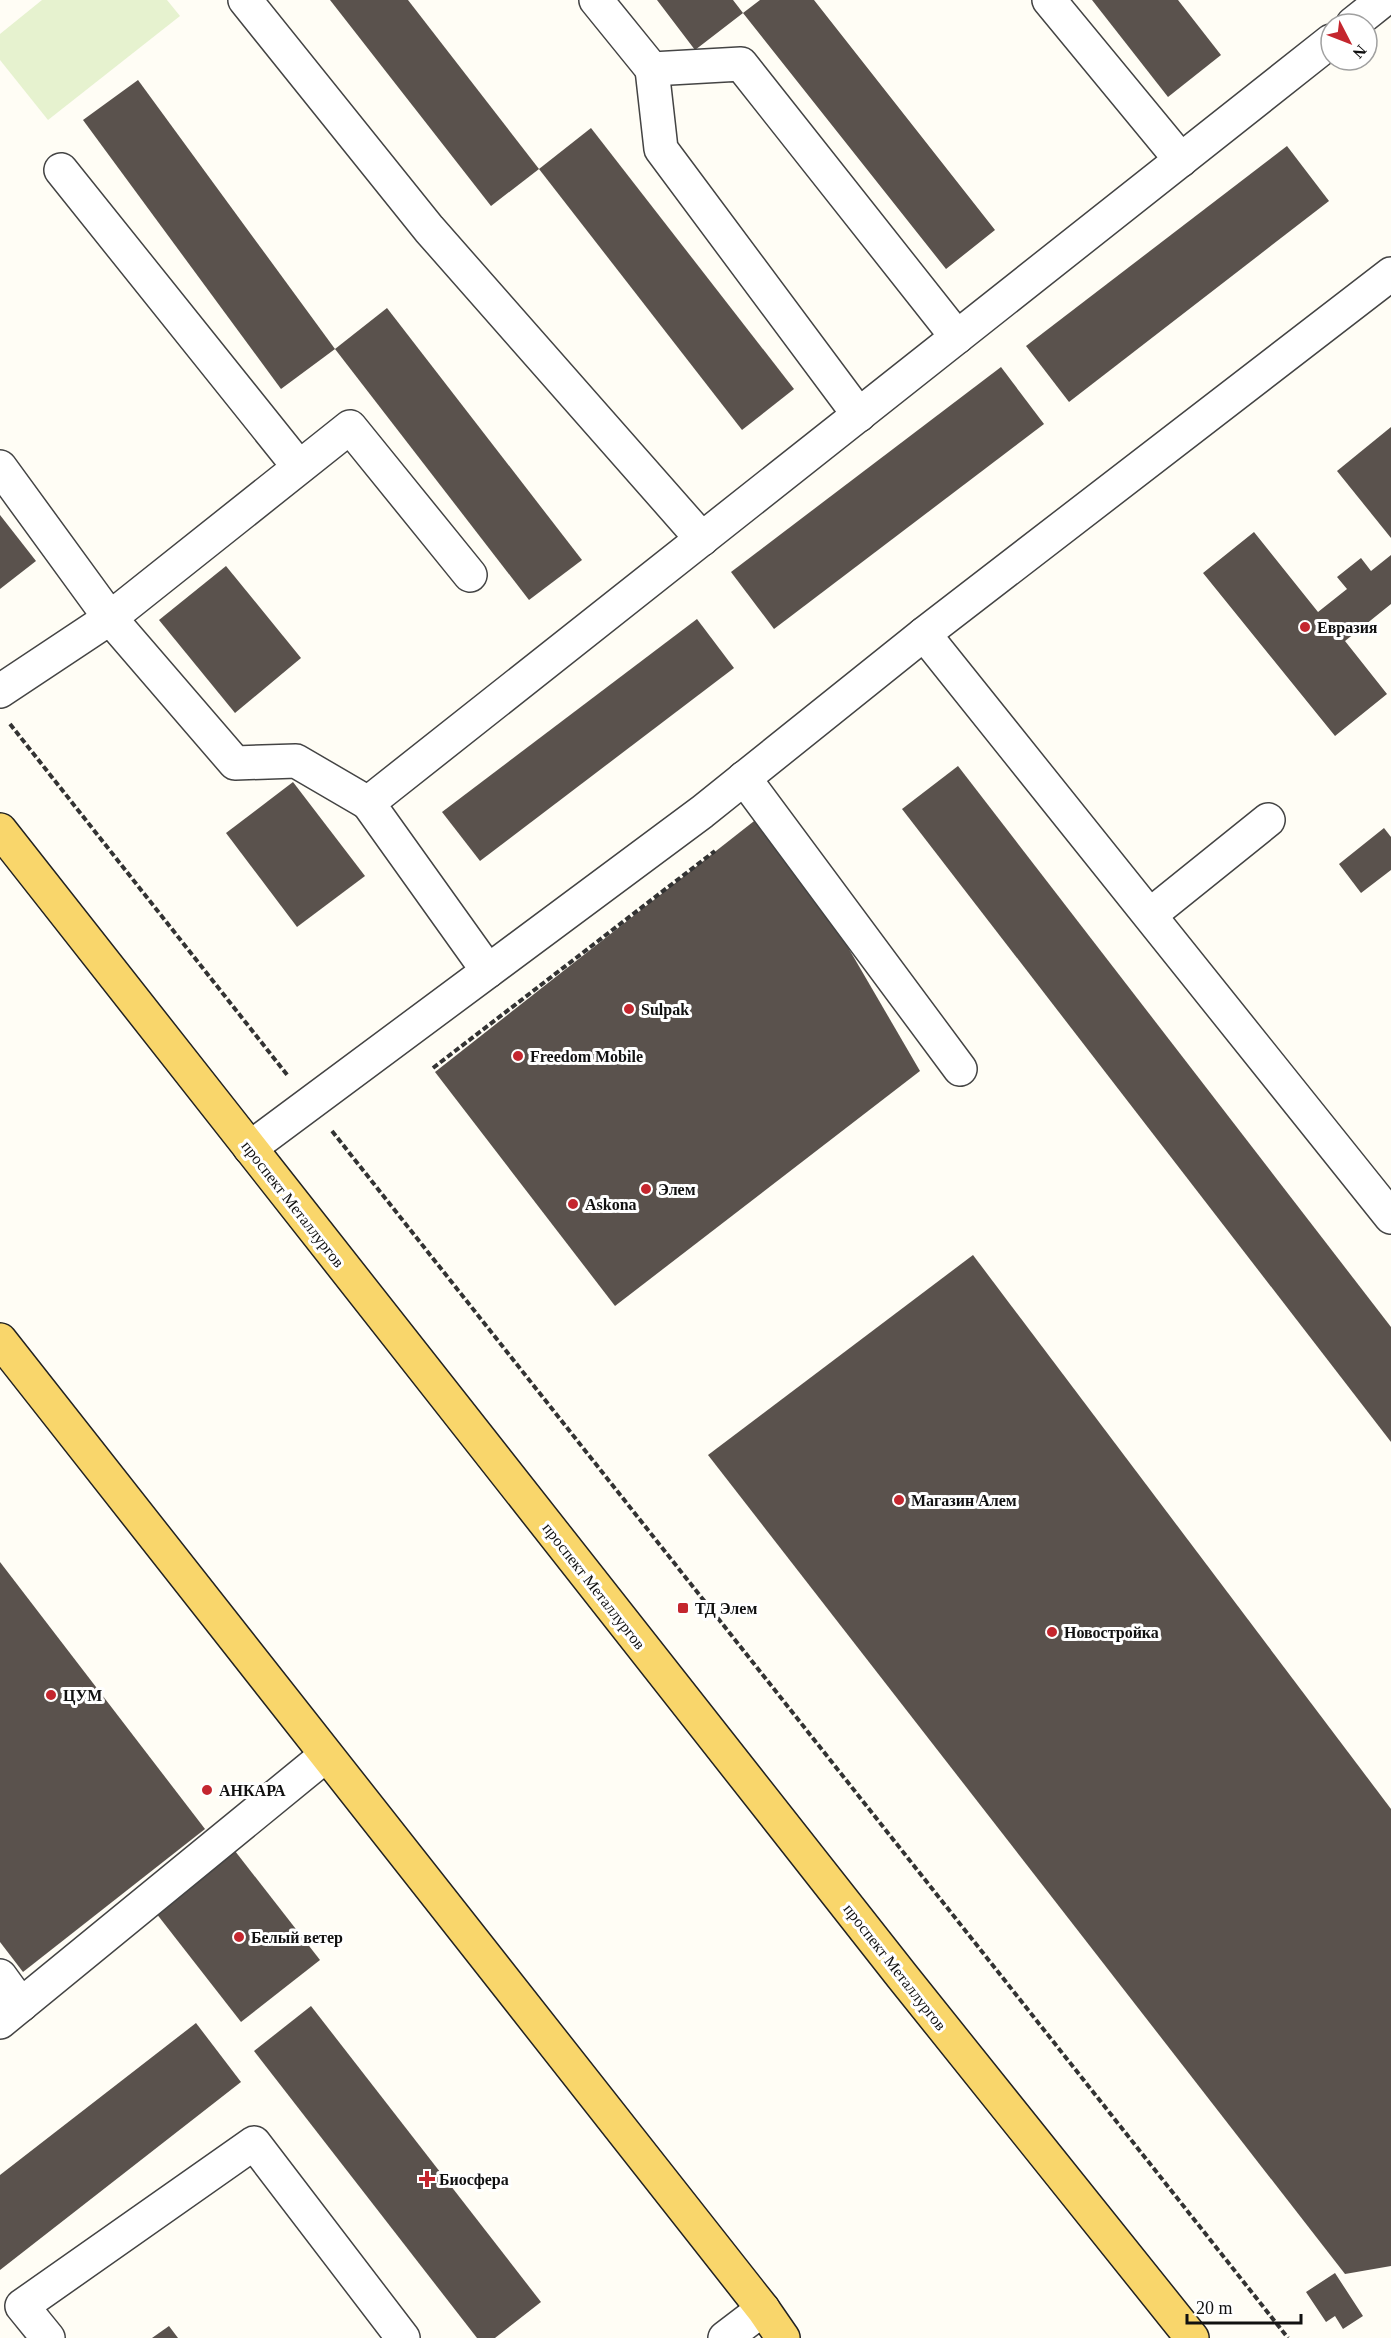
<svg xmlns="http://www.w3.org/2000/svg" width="1391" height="2338" font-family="Georgia,serif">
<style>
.pitch{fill:#e6f2cf}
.building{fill:#5a524d}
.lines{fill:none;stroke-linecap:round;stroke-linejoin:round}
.minor-casing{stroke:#444;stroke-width:36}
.major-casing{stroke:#222;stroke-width:36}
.path{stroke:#333;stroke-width:4;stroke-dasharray:6 3;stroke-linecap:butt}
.minor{stroke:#fff;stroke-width:33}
.major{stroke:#f9d66b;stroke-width:33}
.poi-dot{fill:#c4262e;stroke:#fff;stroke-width:2}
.labels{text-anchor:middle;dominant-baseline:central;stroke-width:6;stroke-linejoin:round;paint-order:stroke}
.poi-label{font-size:16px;font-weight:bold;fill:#111;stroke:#fff;text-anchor:start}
.street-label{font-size:16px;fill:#111;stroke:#fff}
</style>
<rect width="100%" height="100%" fill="#fffdf5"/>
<polygon class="pitch" points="42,0 167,0 180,16 48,120 0,60 0,34"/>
<g class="building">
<polygon points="330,0 408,0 539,169 491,206"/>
<polygon points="657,0 733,0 743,13 760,0 814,0 995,230 946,269 743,13 695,50"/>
<polygon points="1092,0 1178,0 1221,55 1168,97"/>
<polygon points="138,80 335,349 281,389 83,120"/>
<polygon points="591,128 794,389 742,430 539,169"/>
<polygon points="1287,146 1329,201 1069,402 1026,346"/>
<polygon points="387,308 582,560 529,600 335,349"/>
<polygon points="1001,367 1044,424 774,629 731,572"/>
<polygon points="1391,427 1391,538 1337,471"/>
<polygon points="0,515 36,561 0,589"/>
<polygon points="1254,532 1318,612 1347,589 1337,577 1361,558 1371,571 1391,555 1391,604 1345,641 1387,694 1335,736 1203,573"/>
<polygon points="226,566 301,658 235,713 159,620"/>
<polygon points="697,619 734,668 480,861 442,812"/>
<polygon points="958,766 1391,1327 1391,1442 902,809"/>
<polygon points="293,782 365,876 297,927 226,833"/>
<polygon points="768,810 920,1071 615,1306 435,1072"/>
<polygon points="1384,828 1391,837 1391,870 1361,893 1339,864"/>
<polygon points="973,1255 1391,1809 1391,2266 1345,2274 708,1455"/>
<polygon points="0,1562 205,1829 23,1972 0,1942"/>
<polygon points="235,1851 320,1960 241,2022 156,1913"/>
<polygon points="311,2006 541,2302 495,2338 477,2338 254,2051"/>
<polygon points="196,2023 241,2082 0,2270 0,2175"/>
<polygon points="1335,2273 1363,2316 1343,2329 1335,2316 1326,2322 1306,2292"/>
<polygon points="169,2326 178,2338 152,2338"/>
</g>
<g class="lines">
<defs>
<g id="minor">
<polyline points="245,0 429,229 702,539"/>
<polyline points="596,0 652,69 741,64 957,337"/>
<polyline points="1049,0 1181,160"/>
<polyline points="1353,24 1383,0"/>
<polyline points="652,69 661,149 859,415"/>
<polyline points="61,170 299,467"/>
<polyline points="0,467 110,618 350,427 470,575"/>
<polyline points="924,634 1391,274"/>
<polyline points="0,691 110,618 235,763 296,761 368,803"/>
<polyline points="744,778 960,1069"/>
<polyline points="1150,915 1268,820"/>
<polyline points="488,971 368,803 1331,41"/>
<polyline points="250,1148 702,812 924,634 1391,1217"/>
<polyline points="0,1976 21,2005"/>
<polyline points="0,2022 325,1756"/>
<polyline points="48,2338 22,2306 254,2143 403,2338"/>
<polyline points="725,2338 763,2309"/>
</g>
<g id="major">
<polyline points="0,830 902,1976 1192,2338"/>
<polyline points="0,1340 763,2309 783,2338"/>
</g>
</defs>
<use href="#minor" class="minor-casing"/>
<use href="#major" class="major-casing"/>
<g class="path">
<polyline points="10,724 288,1076"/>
<polyline points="433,1068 715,851"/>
<polyline points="332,1131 1288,2338"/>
</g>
<use href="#minor" class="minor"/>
<use href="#major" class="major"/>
</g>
<g class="poi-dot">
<circle cx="1305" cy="627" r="6"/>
<circle cx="629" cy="1009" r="6"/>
<circle cx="518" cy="1056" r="6"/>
<circle cx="646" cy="1189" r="6"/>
<circle cx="573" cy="1204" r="6"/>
<circle cx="899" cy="1500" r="6"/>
<rect x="677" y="1602" width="12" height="12" rx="3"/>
<circle cx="1052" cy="1632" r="6"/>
<circle cx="51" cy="1695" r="6"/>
<circle cx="207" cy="1790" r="6"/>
<circle cx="239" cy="1937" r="6"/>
<path d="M424 2170h6v6h6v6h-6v6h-6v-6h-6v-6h6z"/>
</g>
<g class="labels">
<g class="poi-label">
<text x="1317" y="627">Евразия</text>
<text x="641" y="1009">Sulpak</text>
<text x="530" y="1056">Freedom Mobile</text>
<text x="658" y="1189">Элем</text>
<text x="585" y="1204">Askona</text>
<text x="911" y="1500">Магазин Алем</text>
<text x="695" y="1608">ТД Элем</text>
<text x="1064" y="1632">Новостройка</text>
<text x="63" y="1695">ЦУМ</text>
<text x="219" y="1790">АНКАРА</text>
<text x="251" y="1937">Белый ветер</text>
<text x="439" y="2179">Биосфера</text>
</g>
<g class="street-label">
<text transform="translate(293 1204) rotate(52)">проспект Металлургов</text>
<text transform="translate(594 1586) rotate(52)">проспект Металлургов</text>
<text transform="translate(895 1967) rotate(52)">проспект Металлургов</text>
</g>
</g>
<g transform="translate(1349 42) rotate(132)"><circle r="28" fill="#ffffff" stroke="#a0a0a0" stroke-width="1.5"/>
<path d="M0-4.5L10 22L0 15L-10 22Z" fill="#c4262e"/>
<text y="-9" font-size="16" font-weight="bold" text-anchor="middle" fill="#111111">N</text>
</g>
<path d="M1187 2314v9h114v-9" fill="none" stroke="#111111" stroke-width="3"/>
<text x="1196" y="2314" font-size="18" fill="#111111" stroke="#ffffff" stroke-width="4.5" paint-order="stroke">20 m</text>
</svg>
